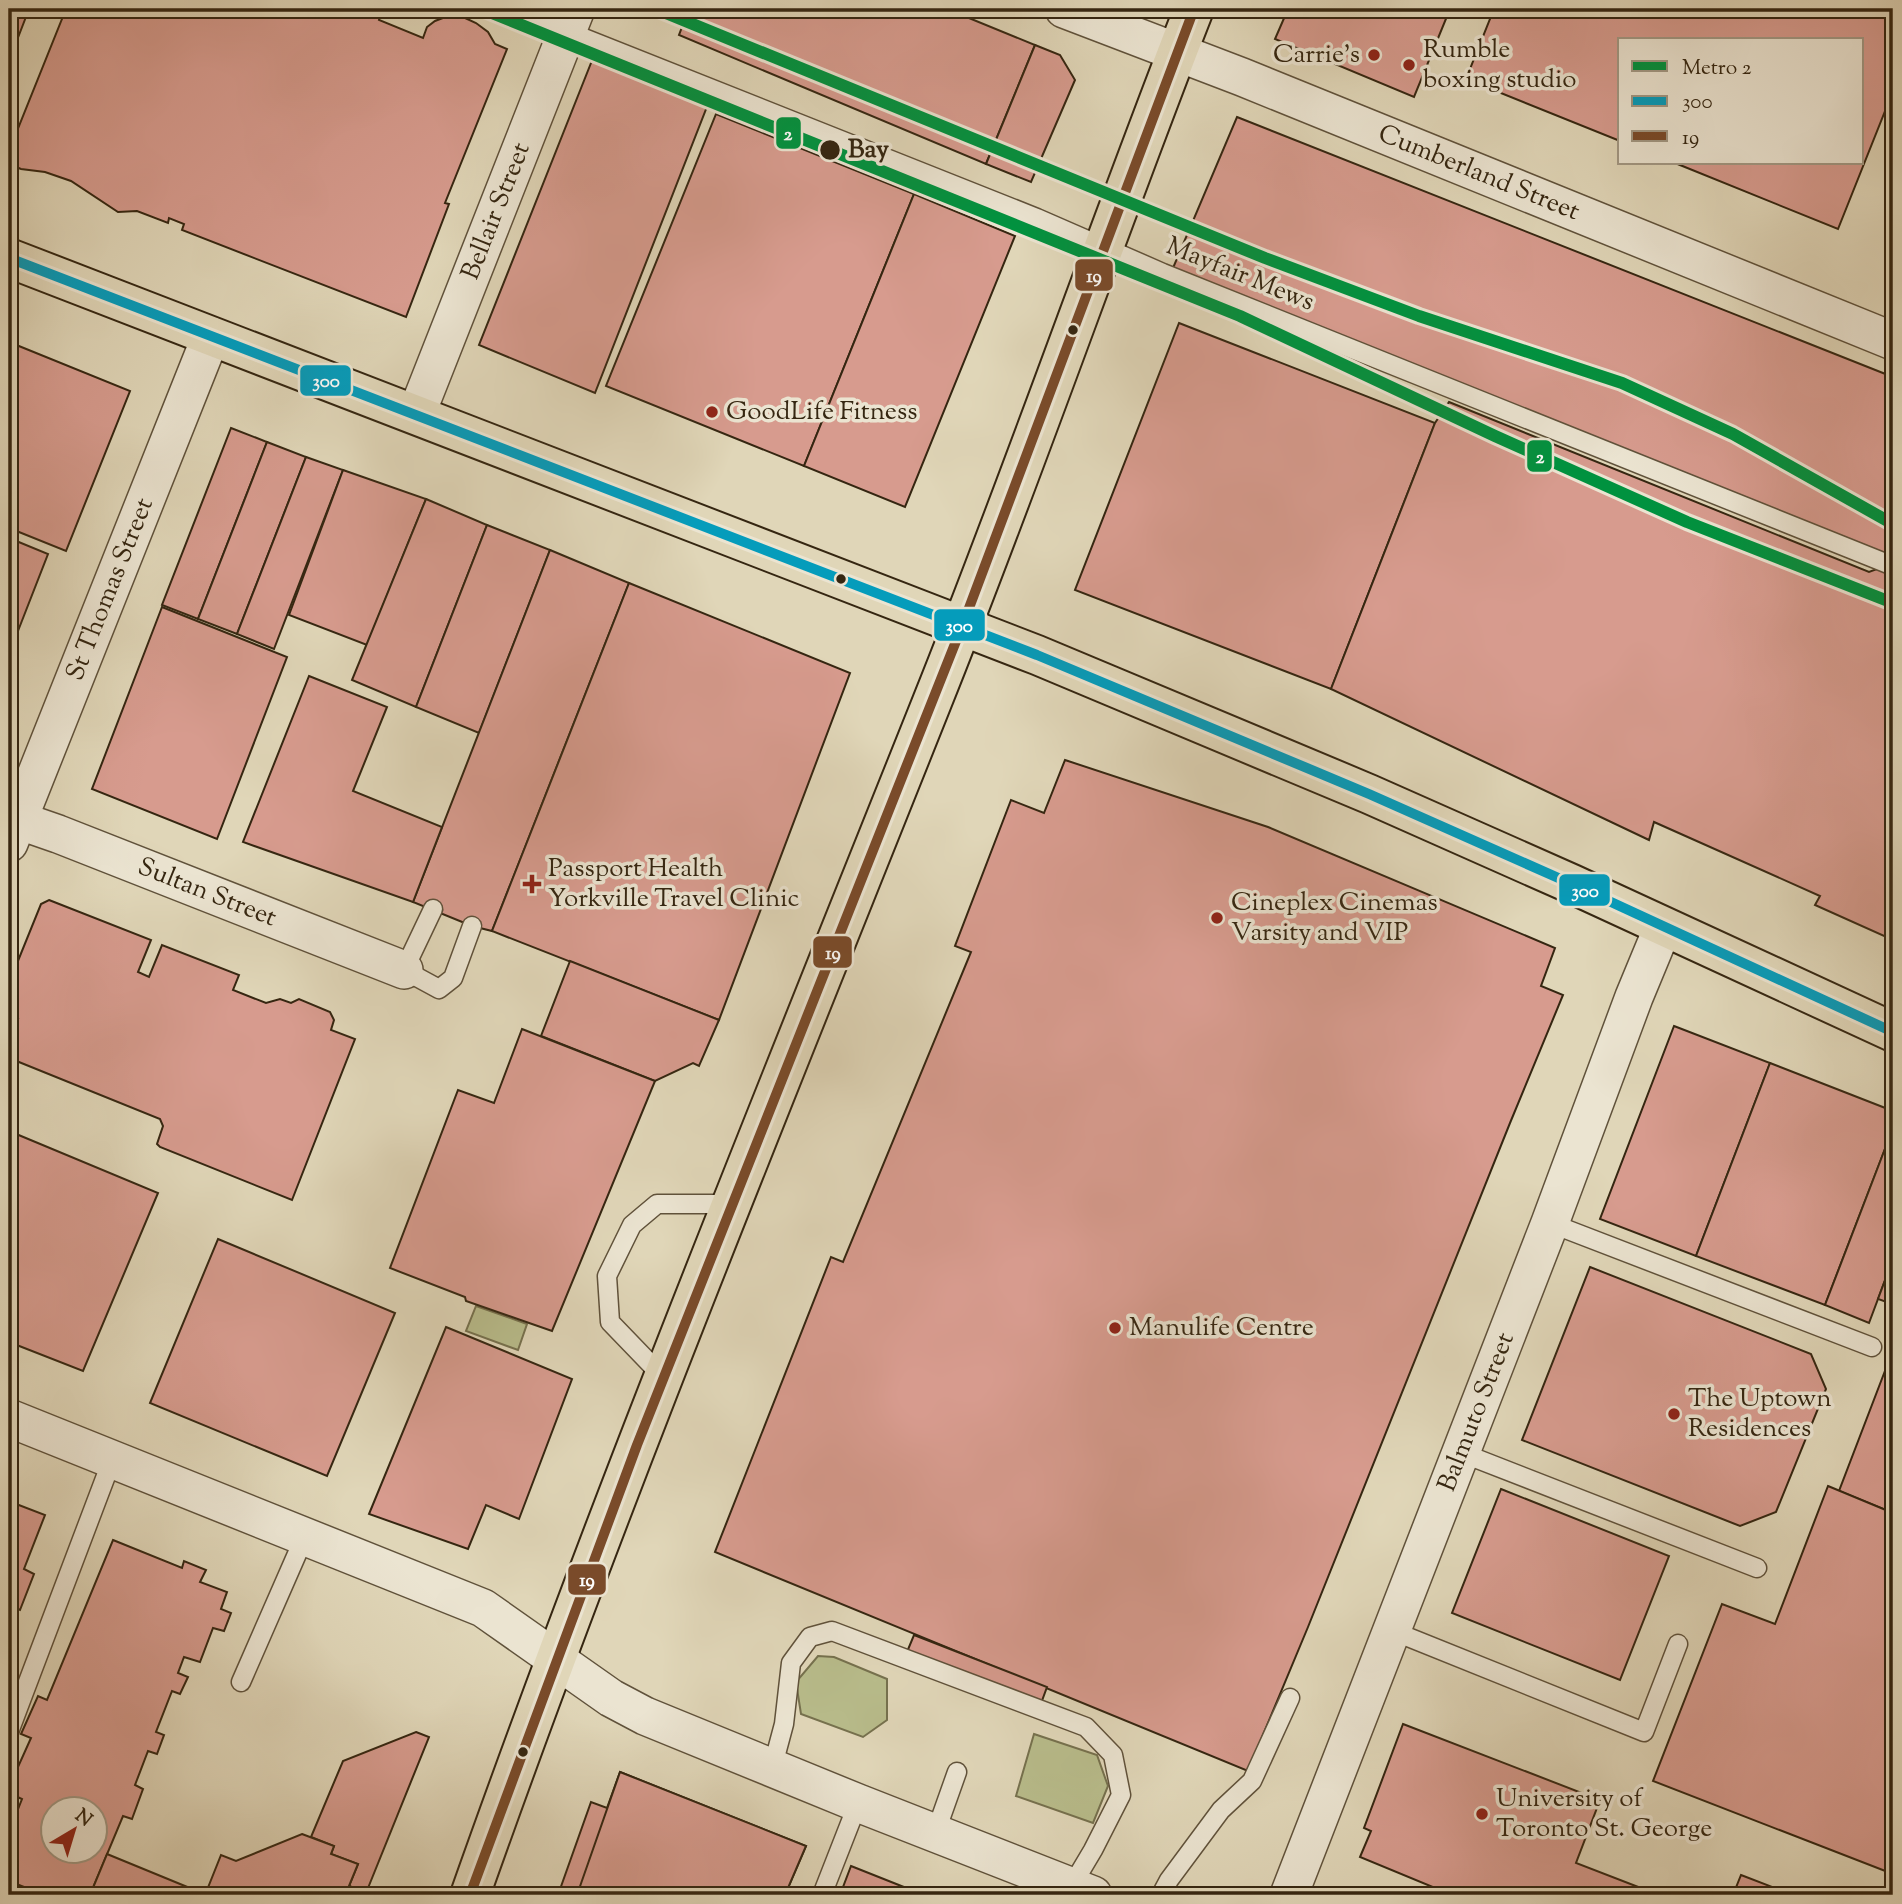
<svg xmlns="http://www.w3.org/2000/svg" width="1902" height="1904" font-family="'Sorts Mill Goudy',serif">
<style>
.green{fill:#b8bc8b;stroke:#76714e;stroke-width:2}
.building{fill:#d79b8e;stroke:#352611;stroke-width:2;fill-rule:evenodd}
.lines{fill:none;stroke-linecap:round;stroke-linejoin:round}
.service-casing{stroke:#60523b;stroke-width:21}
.minor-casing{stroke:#60523b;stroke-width:40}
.primary-casing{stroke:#352611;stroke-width:42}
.service{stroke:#ebe4d1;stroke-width:18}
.minor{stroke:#ebe4d1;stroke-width:37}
.primary{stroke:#e0d6b8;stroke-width:38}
.bus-1-casing{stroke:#ebe4d1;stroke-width:16}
.bus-2-casing{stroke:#ebe4d1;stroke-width:16}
.bus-1{stroke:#059cbb;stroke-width:10}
.bus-2{stroke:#7a4b2a;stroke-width:10}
.metro-1-casing{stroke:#ebe4d1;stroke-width:18}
.metro-1{stroke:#00923f;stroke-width:12}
.poi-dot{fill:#8f2418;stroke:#ebe4d1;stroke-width:2.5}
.stop-dot{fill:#352611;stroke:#ebe4d1;stroke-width:2.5}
.labels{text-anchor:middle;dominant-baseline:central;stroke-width:7;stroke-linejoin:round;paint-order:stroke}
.poi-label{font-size:26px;fill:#352611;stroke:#ebe4d1;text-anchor:start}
.stop-label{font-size:26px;font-weight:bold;fill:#352611;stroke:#ebe4d1;text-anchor:start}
.street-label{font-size:26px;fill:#352611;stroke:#ebe4d1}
.line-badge{stroke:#ebe4d1;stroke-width:2.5}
.badge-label{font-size:19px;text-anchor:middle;font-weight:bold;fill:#fff}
</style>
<rect width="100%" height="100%" fill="#e0d6b8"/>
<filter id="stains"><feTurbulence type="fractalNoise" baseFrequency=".00286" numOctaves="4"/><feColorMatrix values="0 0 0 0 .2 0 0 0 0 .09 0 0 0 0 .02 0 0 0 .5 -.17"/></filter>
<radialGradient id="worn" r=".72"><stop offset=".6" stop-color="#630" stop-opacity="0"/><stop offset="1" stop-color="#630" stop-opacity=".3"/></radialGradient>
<g class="green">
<polygon points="476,1306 527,1324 518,1350 466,1331"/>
<polygon points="818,1656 834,1657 887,1679 887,1720 863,1737 801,1714 796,1682"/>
<polygon points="1034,1734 1097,1755 1108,1786 1093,1823 1016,1796"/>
</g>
<g class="building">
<polygon points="9,9 29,9 9,61"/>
<polygon points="66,9 382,9 379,20 423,38 427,27 435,21 448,16 463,17 476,23 488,32 495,44 507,49 445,203 449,204 406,317 182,230 184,224 169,218 168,223 137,211 118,212 71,181 45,172 21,169 9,164 9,151"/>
<polygon points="637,9 947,9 1035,45 986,164 679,35 682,27"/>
<polygon points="1288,9 1450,9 1414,97 1275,39"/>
<polygon points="1494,9 1893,9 1893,91 1838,229 1675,163 1862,163 1862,40 1620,40 1620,141 1466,79"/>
<polygon points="1035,45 1060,55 1075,80 1031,182 986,164"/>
<polygon points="593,58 708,104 595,393 479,345"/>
<polygon points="716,114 914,194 804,466 606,386"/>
<polygon points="1237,117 1893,377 1893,561 1173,268"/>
<polygon points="914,194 1015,236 905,507 804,466"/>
<polygon points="1179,323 1435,423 1331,689 1075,590"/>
<polygon points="9,342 130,391 66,551 9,528"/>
<polygon points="1449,402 1869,572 1885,566 1893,569 1893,940 1815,905 1820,896 1654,822 1649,840 1331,689 1435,423"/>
<polygon points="231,428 267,442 198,619 162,605"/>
<polygon points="267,442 306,457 237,634 198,619"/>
<polygon points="306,457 343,470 274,649 237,634"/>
<polygon points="343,470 426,499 367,645 289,615"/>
<polygon points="426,499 487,525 416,707 352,680"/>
<polygon points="487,525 550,550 479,733 416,707"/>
<polygon points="9,538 48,554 9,654"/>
<polygon points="550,550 629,583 492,931 472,926 413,902"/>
<polygon points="629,583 850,673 719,1020 492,931"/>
<polygon points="162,607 287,657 217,839 92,789"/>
<polygon points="309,676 387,707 353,791 442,827 413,902 243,842"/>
<polygon points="1065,760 1268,827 1555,948 1541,986 1563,995 1510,1123 1308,1627 1248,1771 715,1552 831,1257 843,1262 971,952 955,946 1011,800 1044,813"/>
<polygon points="49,900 151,940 138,972 149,977 162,945 239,975 233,990 266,1003 280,999 291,1003 299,999 330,1012 334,1020 331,1030 355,1039 292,1200 160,1147 157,1144 163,1126 160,1119 9,1058 9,1022 15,1025 18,1019 9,1015 9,983 41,904"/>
<polygon points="570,961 719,1020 699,1066 693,1063 655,1081 541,1036"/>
<polygon points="1674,1026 1770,1063 1696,1256 1600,1219"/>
<polygon points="522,1029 655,1081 552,1331 466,1301 465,1297 390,1268 458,1090 494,1103"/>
<polygon points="1770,1063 1893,1111 1893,1128 1825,1305 1696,1256"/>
<polygon points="1893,1128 1893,1259 1869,1323 1825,1305"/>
<polygon points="9,1131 158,1193 83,1371 9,1342"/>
<polygon points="218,1239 395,1313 327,1476 150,1403"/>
<polygon points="1893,1259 1893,1300 1892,1304 1878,1299"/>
<polygon points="1590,1267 1811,1354 1826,1389 1776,1512 1740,1526 1522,1440"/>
<polygon points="446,1327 572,1379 519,1519 486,1505 468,1549 369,1514"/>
<polygon points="1888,1363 1893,1365 1893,1513 1839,1491"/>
<polygon points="1828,1486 1893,1513 1893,1874 1653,1781 1722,1604 1775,1624"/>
<polygon points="1501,1489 1669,1556 1620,1680 1452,1613"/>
<polygon points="11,1502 45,1515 24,1569 34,1574 20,1610 9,1605 9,1508"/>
<path d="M113,1540L182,1568L184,1561L206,1570L200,1582L227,1592L221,1609L231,1613L224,1631L213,1628L200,1662L184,1657L178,1673L188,1677L180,1694L172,1691L156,1732L164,1735L157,1754L148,1751L135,1785L143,1789L132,1819L123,1816L90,1895H44L9,1881V1832L22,1799L9,1793V1787L31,1738L21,1734L38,1696L47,1700ZM52,1810H94V1852H52Z"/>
<polygon points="914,1635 1047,1687 1036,1717 902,1664"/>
<polygon points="1403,1724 1600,1800 1576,1863 1659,1895 1452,1895 1360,1857 1371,1831 1364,1828"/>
<polygon points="416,1732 429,1737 366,1893 349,1886 358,1864 331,1854 334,1846 311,1837 343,1761"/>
<polygon points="620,1772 806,1846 785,1895 558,1895 591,1802 607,1808"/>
<polygon points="620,1772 806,1846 785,1895 577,1895"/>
<polygon points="302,1834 334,1846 331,1854 358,1864 349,1886 366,1893 365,1895 202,1895 204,1889 207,1890 221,1855 236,1861"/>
<polygon points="107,1854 202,1893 202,1895 90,1895"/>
<polygon points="851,1866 924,1895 840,1895"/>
<polygon points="1741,1875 1793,1895 1733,1895"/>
</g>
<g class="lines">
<defs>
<g id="service">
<polyline points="511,9 1037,218 1163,273 1893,566"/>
<polyline points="433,909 404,970 439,989 453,978 472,926"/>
<polyline points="1550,1223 1872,1347"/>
<polyline points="664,1378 610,1322 607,1276 632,1225 657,1204 730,1204"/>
<polyline points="1462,1453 1757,1568"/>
<polyline points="1393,1631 1644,1732 1678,1644"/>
<polyline points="241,1682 304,1538"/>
<polyline points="9,1732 112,1460"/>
<polyline points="772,1769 784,1724 791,1663 810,1637 832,1631 1086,1727 1113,1755 1121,1795 1093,1850 1071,1887"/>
<polyline points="935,1834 957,1772"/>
<polyline points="822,1895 858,1803"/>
<polyline points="1161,1895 1169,1880 1221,1810 1252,1781 1290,1698"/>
</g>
<g id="minor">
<path id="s1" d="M1064,9L1242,77L1893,341"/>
<path id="s2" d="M416,415L576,9"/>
<path id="s3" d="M9,817L58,834L404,970"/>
<path id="s4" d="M9,843L211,336"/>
<polyline points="9,1418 483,1608 611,1698 645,1716 858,1803 1093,1895"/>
<path id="s5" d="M1289,1895L1550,1223L1634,997L1663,927"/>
</g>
<g id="primary">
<polyline points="9,258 1037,655 1369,794 1572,884 1893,1032"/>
<path d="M470,1895C612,1493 774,1098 932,702C1024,473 1104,239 1194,9"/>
</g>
</defs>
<use href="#service" class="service-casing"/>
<use href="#minor" class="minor-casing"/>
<use href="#primary" class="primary-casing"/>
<use href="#service" class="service"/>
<use href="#minor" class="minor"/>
<use href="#primary" class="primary"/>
<defs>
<polyline id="bus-1" points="9,258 1037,655 1369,794 1572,884 1893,1032"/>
<polyline id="bus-2" points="470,1895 637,1445 966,616 1194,9"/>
</defs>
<use href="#bus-1" class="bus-1-casing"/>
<use href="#bus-2" class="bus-2-casing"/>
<use href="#bus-1" class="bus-1"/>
<use href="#bus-2" class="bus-2"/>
<defs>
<g id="metro-1">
<polyline points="482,9 1240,316 1495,436 1687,522 1893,603"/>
<polyline points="656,9 1265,258 1419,316 1622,383 1733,434 1893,524"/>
</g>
</defs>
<use href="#metro-1" class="metro-1-casing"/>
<use href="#metro-1" class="metro-1"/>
</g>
<g class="poi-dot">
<circle cx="1374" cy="55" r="7"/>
<circle cx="1409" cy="65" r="7"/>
<circle cx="712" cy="412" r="7"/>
<path d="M528.5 873.5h7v7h7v7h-7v7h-7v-7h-7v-7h7z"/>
<circle cx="1217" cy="918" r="7"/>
<circle cx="1115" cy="1328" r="7"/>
<circle cx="1674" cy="1414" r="7"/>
<circle cx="1482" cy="1814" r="7"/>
</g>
<g class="stop-dot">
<circle cx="830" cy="150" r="11"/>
<circle cx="1073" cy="330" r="6"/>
<circle cx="841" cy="579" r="6"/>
<circle cx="523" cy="1752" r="6"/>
</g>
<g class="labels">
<g class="poi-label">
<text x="1423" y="50">Rumble<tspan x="1423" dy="30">boxing studio</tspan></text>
<text x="1360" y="55" text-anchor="end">Carrie’s</text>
<text x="726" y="412">GoodLife Fitness</text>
<text x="548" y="869">Passport Health<tspan x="548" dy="30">Yorkville Travel Clinic</tspan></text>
<text x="1231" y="903">Cineplex Cinemas<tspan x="1231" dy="30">Varsity and VIP</tspan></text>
<text x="1129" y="1328">Manulife Centre</text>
<text x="1688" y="1399">The Uptown<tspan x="1688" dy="30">Residences</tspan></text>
<text x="1496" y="1799">University of<tspan x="1496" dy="30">Toronto St. George</tspan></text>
</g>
<g class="stop-label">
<text x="848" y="150">Bay</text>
</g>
<g class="street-label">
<text stroke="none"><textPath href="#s1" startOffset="446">Cumberland Street</textPath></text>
<text stroke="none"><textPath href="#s2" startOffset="219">Bellair Street</textPath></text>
<text transform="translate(1240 275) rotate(22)">Mayfair Mews</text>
<text stroke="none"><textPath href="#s4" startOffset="273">St Thomas Street</textPath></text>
<text stroke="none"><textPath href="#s3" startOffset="212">Sultan Street</textPath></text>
<text stroke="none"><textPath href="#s5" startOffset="518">Balmuto Street</textPath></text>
</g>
</g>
<g class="line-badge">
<rect x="775" y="116" width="27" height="34" rx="7" fill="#00923f"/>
<rect x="1074" y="258" width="40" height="34" rx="7" fill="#7a4b2a"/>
<rect x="299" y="364" width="53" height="33" rx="7" fill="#059cbb"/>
<rect x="1526" y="439" width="27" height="34" rx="7" fill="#00923f"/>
<rect x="933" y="608" width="53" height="34" rx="7" fill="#059cbb"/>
<rect x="1558" y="873" width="53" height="34" rx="7" fill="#059cbb"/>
<rect x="812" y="935" width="41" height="34" rx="7" fill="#7a4b2a"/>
<rect x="567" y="1563" width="40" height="33" rx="7" fill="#7a4b2a"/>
</g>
<g class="badge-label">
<text x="788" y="140">2</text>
<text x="1094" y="282">19</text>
<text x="326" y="387">300</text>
<text x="1540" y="463">2</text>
<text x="959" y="632">300</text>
<text x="1585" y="897">300</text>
<text x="833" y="959">19</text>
<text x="587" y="1586">19</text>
</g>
<rect width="1902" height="1904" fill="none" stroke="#e0d6b8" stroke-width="35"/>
<rect x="10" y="10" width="1881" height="1883" fill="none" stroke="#352611" stroke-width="3.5"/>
<rect x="18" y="18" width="1867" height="1869" fill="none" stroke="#352611" stroke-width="2"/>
<rect x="1618" y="38" width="245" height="126" fill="#ebe4d1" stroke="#a29884" stroke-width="2"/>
<rect x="1632" y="61" width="35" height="10" fill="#00923f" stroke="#a29884" stroke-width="2"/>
<text x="1682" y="74" font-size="21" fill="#352611">Metro 2</text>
<rect x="1632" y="96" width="35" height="10" fill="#059cbb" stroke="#a29884" stroke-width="2"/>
<text x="1682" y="108" font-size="21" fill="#352611">300</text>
<rect x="1632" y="131" width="35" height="10" fill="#7a4b2a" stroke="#a29884" stroke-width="2"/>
<text x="1682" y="144" font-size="21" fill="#352611">19</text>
<g transform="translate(74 1830) rotate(38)"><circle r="33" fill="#ebe4d1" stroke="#a29884" stroke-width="2"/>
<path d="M0-5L12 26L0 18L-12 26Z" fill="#8f2418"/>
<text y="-10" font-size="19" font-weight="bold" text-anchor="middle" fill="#352611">N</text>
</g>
<rect width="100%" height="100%" filter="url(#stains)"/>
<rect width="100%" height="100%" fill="url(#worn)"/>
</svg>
